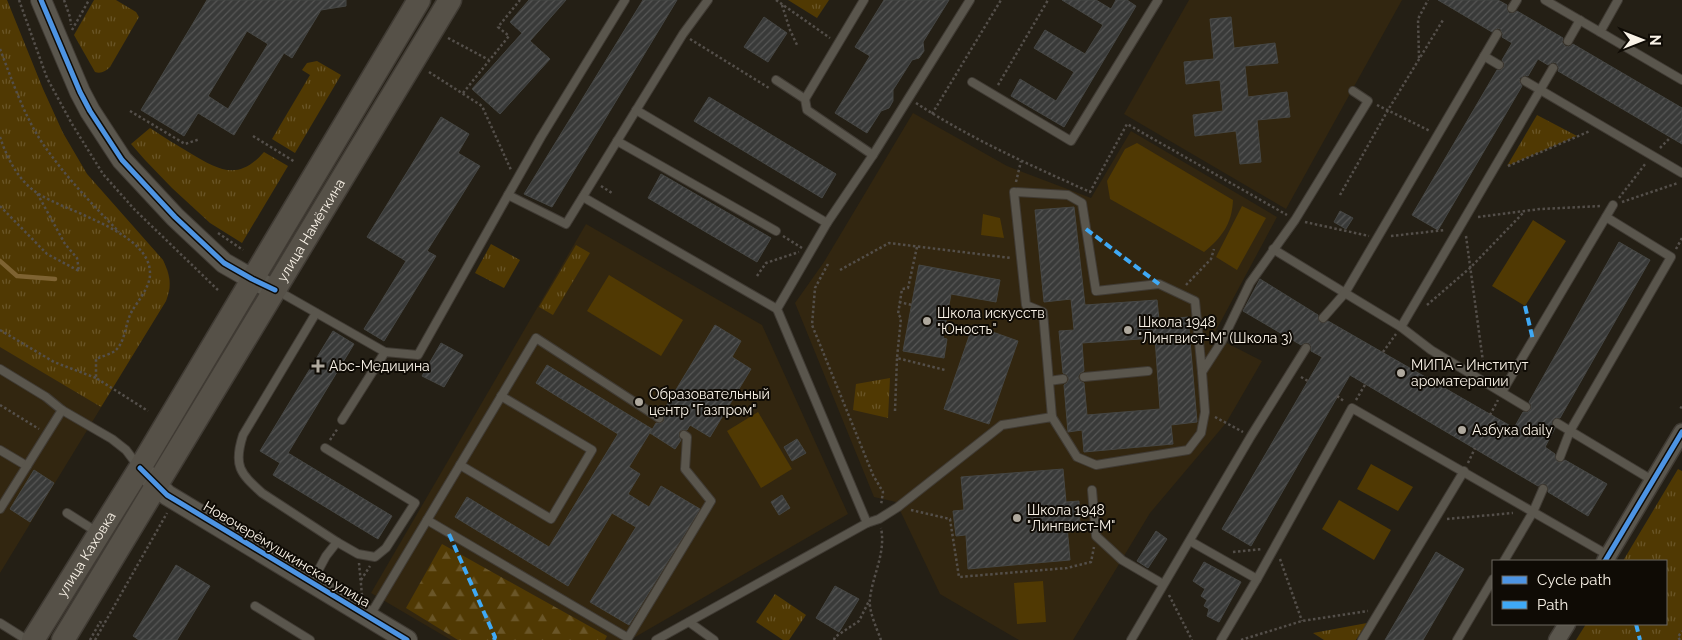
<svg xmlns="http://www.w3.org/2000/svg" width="1682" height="640" font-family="Raleway,sans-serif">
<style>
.built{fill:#322610}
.grass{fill:url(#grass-tufts)}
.forest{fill:url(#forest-firs)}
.pitch{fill:#503903}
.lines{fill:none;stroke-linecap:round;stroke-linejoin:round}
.stream{stroke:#7e6332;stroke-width:4.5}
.building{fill:url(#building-hatch);stroke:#454644;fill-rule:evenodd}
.service-casing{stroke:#403b34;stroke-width:10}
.minor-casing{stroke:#403b34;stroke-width:19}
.tertiary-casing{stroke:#403b34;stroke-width:22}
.secondary-casing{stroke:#403b34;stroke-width:25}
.path{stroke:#544f4a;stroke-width:2.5;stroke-dasharray:2.5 2.5;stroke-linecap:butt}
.service{stroke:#5a564d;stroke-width:8}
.minor{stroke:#5a564d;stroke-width:16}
.tertiary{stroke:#5a564d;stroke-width:20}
.secondary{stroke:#565148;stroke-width:22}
.quiet{stroke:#3fa9f5;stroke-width:4;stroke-dasharray:8 4;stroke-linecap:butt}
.cycleway-casing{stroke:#0f0b05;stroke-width:8}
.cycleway{stroke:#4d94e3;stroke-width:5}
.poi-dot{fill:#afa99e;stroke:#0f0b05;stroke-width:2}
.labels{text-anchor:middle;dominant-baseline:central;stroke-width:4;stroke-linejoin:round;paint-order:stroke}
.street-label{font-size:14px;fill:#faf3e8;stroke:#0f0b05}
.poi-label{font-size:14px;fill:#faf3e8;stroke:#0f0b05;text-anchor:start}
</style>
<defs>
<pattern id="grass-tufts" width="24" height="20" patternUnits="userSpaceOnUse" patternTransform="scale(1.25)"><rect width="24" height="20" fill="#503903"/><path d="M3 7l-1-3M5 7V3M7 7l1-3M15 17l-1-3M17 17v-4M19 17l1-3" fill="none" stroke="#6a5628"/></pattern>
<pattern id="forest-firs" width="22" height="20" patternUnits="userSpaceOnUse" patternTransform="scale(1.25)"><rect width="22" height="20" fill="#503903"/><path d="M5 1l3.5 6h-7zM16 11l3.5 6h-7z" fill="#6a5628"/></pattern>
<pattern id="building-hatch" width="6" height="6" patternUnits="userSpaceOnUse" patternTransform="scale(1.25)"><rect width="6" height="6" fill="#393a39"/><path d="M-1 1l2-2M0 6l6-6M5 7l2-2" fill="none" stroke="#575756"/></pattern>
</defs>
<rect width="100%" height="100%" fill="#241f15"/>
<g class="built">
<polygon points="0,0 7,0 43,89 63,133 87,174 163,260 168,271 170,280 170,289 166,301 0,573"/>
<polygon points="1189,0 1402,0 1286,209 1124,114"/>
<polygon points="913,113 1007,166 1091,198 1131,131 1277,217 1213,336 1262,361 1226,423 1150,513 1073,640 1019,640 940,594 896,502 874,497 795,303 824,262"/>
<polygon points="586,224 762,325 848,514 630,640 451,640 371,593"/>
</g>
<g class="grass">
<path d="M0,0H7L43,89L63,133L87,174L163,260C170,275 172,285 166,301L101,407L0,347Z"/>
<path d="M94,0H116L136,12L139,17L110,67C106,71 101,74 95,72L74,35Z"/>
<polygon points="788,0 829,0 817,18"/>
<polygon points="317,61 341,75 295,153 272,139 310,75 302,70 307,63"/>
<polygon points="1537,115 1577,136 1507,166"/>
<path d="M150,128C163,137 177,145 190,153C219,170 238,182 264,152L288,166L242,243L210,223L172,188L145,160L131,144Z"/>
<polygon points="491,244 520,260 504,288 475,273"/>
<polygon points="576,245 590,253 553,315 539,307"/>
<polygon points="890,378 888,418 853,410 856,384"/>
<polygon points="1678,469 1682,471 1682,640 1576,640 1586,624 1666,624 1666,561 1623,561"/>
<polygon points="775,594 806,615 789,640 783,640 756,622"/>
<polygon points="1367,623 1356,640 1324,640 1313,633"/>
</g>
<polygon class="forest" points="442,544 607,636 605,640 458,640 406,608"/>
<g class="pitch">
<path d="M1137,143L1233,200C1232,224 1222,237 1204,252L1110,199L1107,181L1125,149Z"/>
<polygon points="1242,206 1266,218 1237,270 1216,257"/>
<polygon points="983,214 1000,218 1004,238 981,235"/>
<polygon points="1533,220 1566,241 1525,306 1492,286"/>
<polygon points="609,275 683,320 661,356 587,311"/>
<polygon points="758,412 792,469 761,488 727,431"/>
<polygon points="1371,464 1413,487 1398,511 1357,489"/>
<polygon points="1339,500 1391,530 1374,560 1322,529"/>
<polygon points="1043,581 1046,622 1017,624 1014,583"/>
</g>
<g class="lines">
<polyline class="stream" points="0,261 17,276 55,279"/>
</g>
<g class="building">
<path d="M207,0H346V6L321,10L292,58L284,53L234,135L198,113L184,136L141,110ZM247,31L268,44L228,109L208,96Z"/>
<polygon points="529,0 566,0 530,41 550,59 500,114 472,89 522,33 510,22"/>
<polygon points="643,0 677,0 552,207 524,194"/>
<polygon points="884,0 949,0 923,42 924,51 919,58 912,60 893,90 893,101 889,108 881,111 867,133 835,113 870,56 855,47"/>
<polygon points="1062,0 1096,0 1111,9 1116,0 1127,0 1136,6 1064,127 1011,96 1020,79 1056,101 1074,72 1034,48 1045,30 1085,54 1103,25"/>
<polygon points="1438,0 1498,0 1507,5 1507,10 1509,13 1514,13 1517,11 1563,38 1562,42 1565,46 1569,47 1573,44 1682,108 1682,144 1558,71 1559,68 1556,63 1553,62 1548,65 1538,59 1528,76 1525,75 1520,78 1519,81 1522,86 1438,230 1412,215 1497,70 1501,70 1504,67 1504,63 1502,60 1512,43 1502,37 1503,34 1500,29 1497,28 1492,32"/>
<polygon points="764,17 787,33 768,62 744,47"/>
<polygon points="1231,17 1234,48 1275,43 1278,63 1245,66 1248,97 1287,92 1290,117 1257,120 1261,162 1240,164 1236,131 1195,136 1193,115 1223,111 1220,80 1186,84 1184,62 1214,59 1210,19"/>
<polygon points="709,97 836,174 822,198 694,121"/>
<polygon points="441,117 469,134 458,153 480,166 427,251 436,256 384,341 364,329 406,261 367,237"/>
<polygon points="661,174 771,238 757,262 648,198"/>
<path d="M1074,207L1085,305L1157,300L1159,320L1188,317L1197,422L1171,425L1173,444L1084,452L1082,430L1068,432L1064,385L1067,383L1069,379L1067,375L1063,373L1059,331L1074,330L1071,299L1044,302L1035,210ZM1155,338L1160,409L1087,415L1084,383L1080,381L1078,377L1080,373L1084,371L1082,343Z"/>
<polygon points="1340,211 1353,218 1346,229 1334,222"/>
<polygon points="1619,242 1650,260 1560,418 1555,418 1552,421 1552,425 1555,428 1545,447 1555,454 1555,458 1558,462 1561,462 1565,460 1607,484 1588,516 1548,492 1548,488 1546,484 1542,484 1538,486 1350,375 1251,546 1222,529 1322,357 1311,351 1311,346 1309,343 1304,343 1301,345 1243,311 1260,279 1318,315 1318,319 1320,322 1324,323 1328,321 1514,428 1523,412 1528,412 1531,409 1531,405 1529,402"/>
<polygon points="919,265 1000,280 996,302 951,294 943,338 947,339 944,358 903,351"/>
<polygon points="715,325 741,341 732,357 751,369 710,437 690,425 687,430 682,430 679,432 679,437 681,440 675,449 650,433 656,423 661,423 664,421 664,416 662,413"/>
<polygon points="973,325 1018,341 989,424 944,409"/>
<polygon points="333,331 354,344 288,453 392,516 378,539 273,475 280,463 260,451"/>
<polygon points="441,343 463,355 444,387 422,376"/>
<polygon points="547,365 652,429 629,467 640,474 628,494 649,507 661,486 700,509 629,625 590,602 636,527 612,513 568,586 455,517 467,497 549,547 618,434 536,383"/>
<polygon points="797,439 806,453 792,461 784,447"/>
<polygon points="1063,469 1066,502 1079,501 1080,525 1067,526 1070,560 968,569 966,535 956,536 953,511 964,510 961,477"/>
<polygon points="34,470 54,483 30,522 10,509"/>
<polygon points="782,495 790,508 779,515 771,502"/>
<polygon points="1156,531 1167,539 1148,568 1137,561"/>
<polygon points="1436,552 1464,569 1423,640 1385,640"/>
<polygon points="1204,562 1241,582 1219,622 1207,616 1209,609 1204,606 1207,600 1201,596 1205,589 1193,581"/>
<polygon points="176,565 210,586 177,640 139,640 133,636"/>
<polygon points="835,586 859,599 839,632 816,618"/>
</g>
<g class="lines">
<defs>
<g id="service">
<polyline points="625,0 541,137 508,195 566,224 683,34 708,0"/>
<polyline points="1545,0 1600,32 1618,0"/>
<polyline points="1512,8 1517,0"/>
<polyline points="1600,32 1682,80"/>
<polyline points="1568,41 1580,20"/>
<polyline points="1484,56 1499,65"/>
<polyline points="776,80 805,99 807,110 873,155"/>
<polyline points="1525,81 1682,173"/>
<polyline points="972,82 1071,141 1158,0"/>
<polyline points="805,99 864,0"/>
<polyline points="636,110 827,223"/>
<polyline points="617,141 776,231"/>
<polyline points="583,197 777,309"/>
<polyline points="1273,249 1345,293 1497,34"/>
<polyline points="278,291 385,352"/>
<polyline points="1323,318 1345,293 1401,327 1431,350 1526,407"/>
<polyline points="1401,327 1553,68"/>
<polyline points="0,369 46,397 62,410 112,439 126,450 138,466"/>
<polyline points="1084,377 1148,371"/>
<polyline points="1049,381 1063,379"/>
<polyline points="1502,392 1613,205"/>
<polyline points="1052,417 1043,312 1026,305 1014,192 1068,195 1082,203 1096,291 1159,284 1195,301 1202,372 1222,341 1250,283 1295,220 1368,101 1353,91"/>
<polyline points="342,420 385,352 418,355 508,195"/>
<polyline points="1557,423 1652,480"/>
<polyline points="325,448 415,503 386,548 375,557 358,554 337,542"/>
<polyline points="0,450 27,466"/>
<polyline points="1560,457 1570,431 1671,257 1606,217"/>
<polyline points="460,465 551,519 592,450 501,396"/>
<polyline points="1092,490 1096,536 1122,560 1163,584"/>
<polyline points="0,509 62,410"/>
<polyline points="67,513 97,532"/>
<polyline points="427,520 628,638 711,501 685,469 687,437 684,435"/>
<polyline points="867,523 777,309 827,223 873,155 970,0"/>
<polyline points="1190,541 1257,579 1221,640"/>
<polyline points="1504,561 1533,512 1543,489"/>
<polyline points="1257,579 1352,408 1608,555"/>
<path d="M312,582L326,556L337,542L262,493C240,473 233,466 243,435L316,313"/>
<polyline points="255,606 310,640"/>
<polyline points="369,617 536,338 659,418"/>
<polyline points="689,622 714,640"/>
<polyline points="0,623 27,640"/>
<polyline points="656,640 867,523 879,519 898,507 1002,425 1052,417 1077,457 1096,465 1188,450 1201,433 1205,412 1202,372"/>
<polyline points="1131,640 1251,436 1306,348"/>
<polyline points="1362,640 1464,471"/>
<polyline points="1457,640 1493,579"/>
</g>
<g id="minor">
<polyline points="1605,561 1682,432"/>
<polyline points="1557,640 1567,624"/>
</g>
<g id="tertiary">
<polyline points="41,0 80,92 90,111 122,160 175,217 224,263 252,279 275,290"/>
<polyline points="140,468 167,495 407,640"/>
</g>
<g id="secondary">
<path id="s1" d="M33,640L140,468L419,0"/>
<path id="s2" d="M63,640L450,0"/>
</g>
</defs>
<use href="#service" class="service-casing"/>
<use href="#minor" class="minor-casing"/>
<use href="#tertiary" class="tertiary-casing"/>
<use href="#secondary" class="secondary-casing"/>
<g class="path">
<polyline points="19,0 47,78 72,124 103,174 134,209 219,291"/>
<polyline points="64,0 70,17 71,25"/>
<polyline points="776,0 830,38"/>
<polyline points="782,5 790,30 798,47"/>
<polyline points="72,30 89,0"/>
<polyline points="448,38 489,60"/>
<polyline points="690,39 769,88"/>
<path d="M0,49C12,80 23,113 41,141C63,174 91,203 119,232"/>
<polyline points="1419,58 1418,19 1428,0"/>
<polyline points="429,72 482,106 511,170"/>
<polyline points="998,85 1048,0"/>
<polyline points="463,93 509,36 498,27 520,0"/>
<path d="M916,103C971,139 1030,165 1090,192L1127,124L1287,215"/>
<polyline points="1377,105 1430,131"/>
<polyline points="130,111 185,144 200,139"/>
<polyline points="932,114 1001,0"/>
<polyline points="253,136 295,162"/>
<path d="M0,137C7,158 18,180 37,193C66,212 151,232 150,274C150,287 138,301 132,311C125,323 126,340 116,350C114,353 100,357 96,359V378L148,411"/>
<polyline points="1660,148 1671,137"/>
<polyline points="1508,166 1590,131"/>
<polyline points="1016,182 1021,161"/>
<polyline points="601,186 612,193"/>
<polyline points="1340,195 1388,110 1443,20"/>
<polyline points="1619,198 1646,163"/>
<polyline points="1622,202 1678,183"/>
<polyline points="0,206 47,254 79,271 77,258 65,244 37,193"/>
<polyline points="1478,217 1540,209 1602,206"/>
<polyline points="1305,222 1369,236"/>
<polyline points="218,233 243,250"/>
<polyline points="783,236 802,248"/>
<polyline points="1391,236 1445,230"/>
<polyline points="1466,236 1484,369"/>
<polyline points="917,247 908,288 902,289 898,314 901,318 897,358 945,370"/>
<polyline points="1676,249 1682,238"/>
<polyline points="828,264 815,288 812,325 873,475 883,492 881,505"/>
<polyline points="840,270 889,243 1011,258"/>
<polyline points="757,276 766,263 799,252"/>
<polyline points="1186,285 1211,259 1214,249"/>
<polyline points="899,302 912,305"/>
<polyline points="1427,305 1470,268 1524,212"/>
<polyline points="0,330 54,362 96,378"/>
<polyline points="1383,352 1396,334"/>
<polyline points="1301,377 1308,381"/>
<polyline points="1337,396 1345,402"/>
<polyline points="1356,400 1366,383"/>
<polyline points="0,405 39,429"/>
<polyline points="1680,407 1682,408"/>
<polyline points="895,411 897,358"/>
<polyline points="1490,415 1498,400"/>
<polyline points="1215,417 1243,432"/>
<polyline points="330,440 338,428"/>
<polyline points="1468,463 1475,448"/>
<polyline points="911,510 950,519 959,577 1067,568 1091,562 1094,547"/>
<polyline points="1447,519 1513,513"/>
<polyline points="1233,552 1262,549"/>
<polyline points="1280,559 1302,621"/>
<polyline points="359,563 362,595"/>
<polyline points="361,580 370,566"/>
<polyline points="1169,595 1192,640"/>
<polyline points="90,640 100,622 104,624"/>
<polyline points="95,640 167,513"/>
<polyline points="834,640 835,637 859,621 869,601"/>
<path d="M881,640C877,629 868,610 870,598C873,574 886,553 881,528"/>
<polyline points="1241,640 1302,621 1368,611"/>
<polyline points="1680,640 1678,637 1682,631"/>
</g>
<use href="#service" class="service"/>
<use href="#minor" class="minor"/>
<use href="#tertiary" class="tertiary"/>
<use href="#secondary" class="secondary"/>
<g class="quiet">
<polyline points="1086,229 1159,284"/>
<polyline points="1525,306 1533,340"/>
<polyline points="449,534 495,637 494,640"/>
<polyline points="1636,624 1640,640"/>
</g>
<defs>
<g id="cycleway">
<polyline points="41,0 80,92 90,111 122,160 175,217 224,263 252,279 275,290"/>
<polyline points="140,468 167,495 407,640"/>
<polyline points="1605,561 1682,432"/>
</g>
</defs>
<use href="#cycleway" class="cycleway-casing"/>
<use href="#cycleway" class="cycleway"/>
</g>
<g class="poi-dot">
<circle cx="927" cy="321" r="5"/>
<circle cx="1128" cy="330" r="5"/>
<path d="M315.5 358.5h5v5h5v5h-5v5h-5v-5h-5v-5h5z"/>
<circle cx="1401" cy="373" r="5"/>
<circle cx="639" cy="402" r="5"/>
<circle cx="1462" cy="430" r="5"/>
<circle cx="1017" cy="518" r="5"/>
</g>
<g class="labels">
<g class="street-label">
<text stroke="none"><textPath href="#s2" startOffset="479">улица Намёткина</textPath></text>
<text stroke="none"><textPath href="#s1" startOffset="101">улица Каховка</textPath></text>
<text transform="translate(287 554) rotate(31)">Новочерёмушкинская улица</text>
</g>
<g class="poi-label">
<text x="937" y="313">Школа искусств<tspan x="937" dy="16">"Юность"</tspan></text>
<text x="1138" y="322">Школа 1948<tspan x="1138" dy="16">"Лингвист-М" (Школа 3)</tspan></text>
<text x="1411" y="365">МИПА - Институт<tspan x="1411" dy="16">ароматерапии</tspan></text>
<text x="329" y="366">Abc-Медицина</text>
<text x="649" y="394">Образовательный<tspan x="649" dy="16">центр "Газпром"</tspan></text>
<text x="1472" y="430">Азбука daily</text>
<text x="1027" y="510">Школа 1948<tspan x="1027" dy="16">"Лингвист-М"</tspan></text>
</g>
</g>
<rect x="1492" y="560" width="175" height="65" fill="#0f0b05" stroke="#6d6860"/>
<rect x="1502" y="576" width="25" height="8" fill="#4d94e3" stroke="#6d6860"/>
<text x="1537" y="585" font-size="15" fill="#faf3e8">Cycle path</text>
<rect x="1502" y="601" width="25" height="8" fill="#3fa9f5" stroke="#6d6860"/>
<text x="1537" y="610" font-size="15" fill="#faf3e8">Path</text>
<g transform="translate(1642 40) rotate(90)" stroke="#0f0b05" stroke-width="4" paint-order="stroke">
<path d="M0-4L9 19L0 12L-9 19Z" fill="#faf3e8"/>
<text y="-8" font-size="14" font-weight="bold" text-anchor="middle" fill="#faf3e8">N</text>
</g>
</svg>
